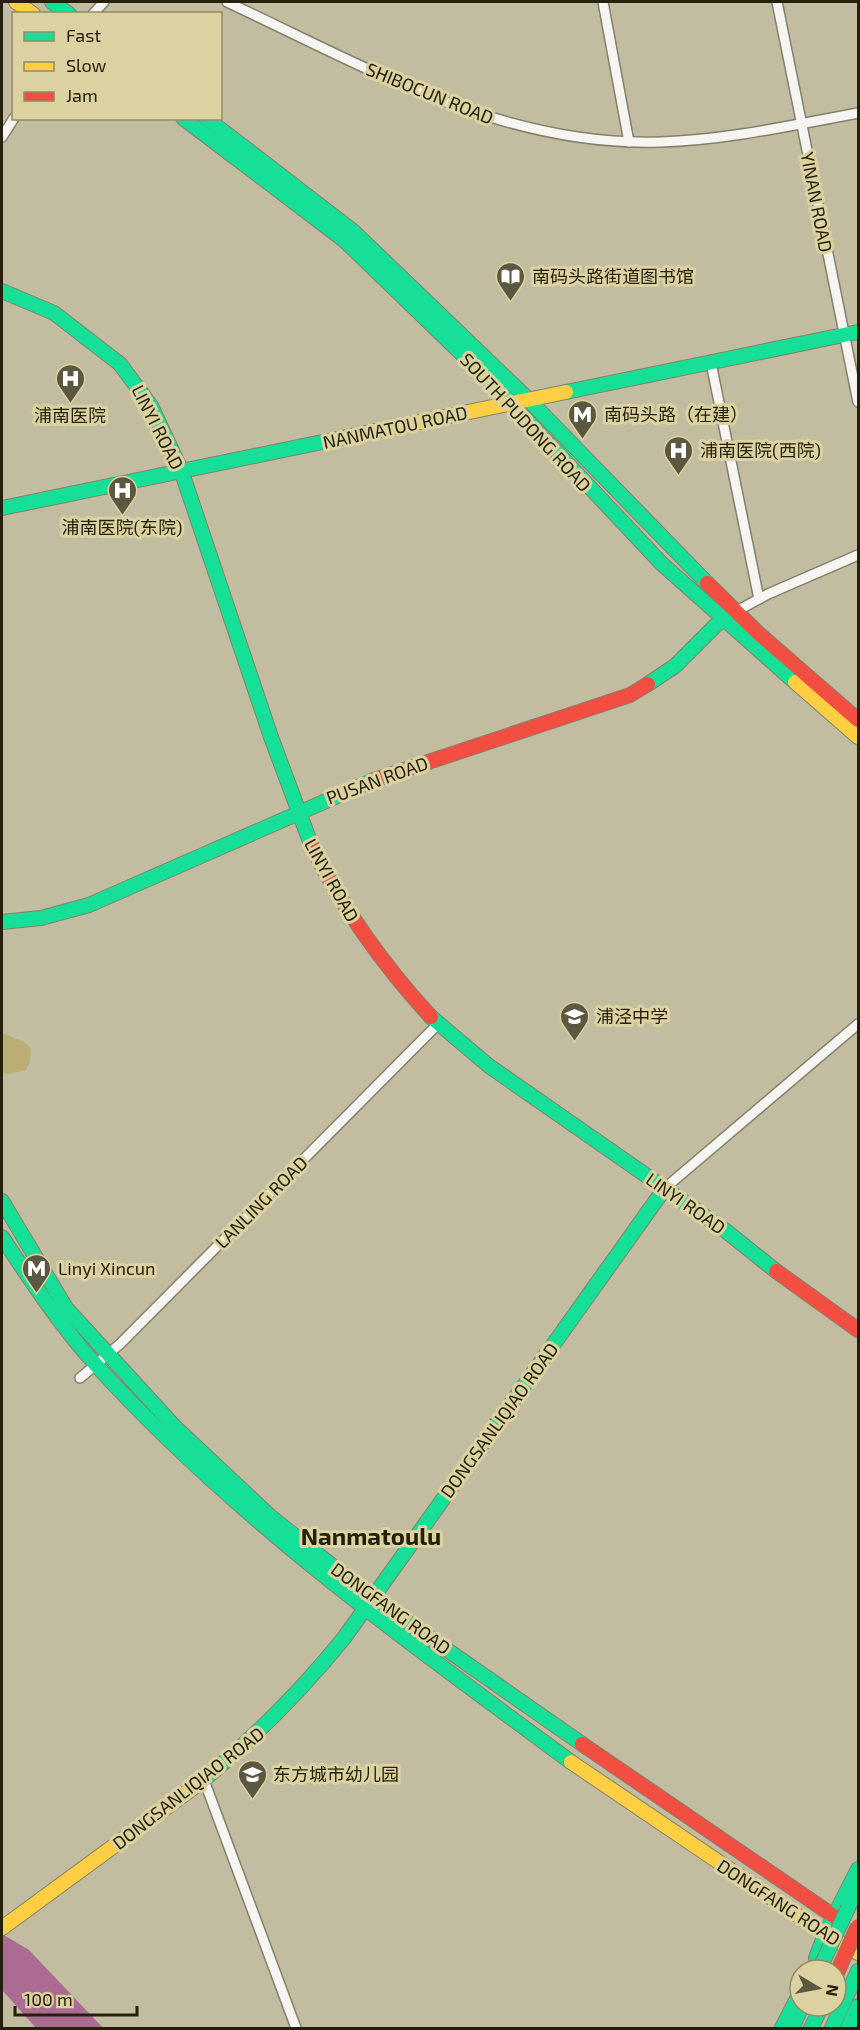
<svg xmlns="http://www.w3.org/2000/svg" width="860" height="2030" font-family="'Exo 2','Noto Sans SC',sans-serif">
<style>
.green{fill:#baae74}
.water{fill:#ab6b92}
.lines{fill:none;stroke-linecap:round;stroke-linejoin:round}
.street-casing{stroke:#84806b;stroke-width:12}
.fast-casing{stroke:#84806b;stroke-width:16}
.slow-casing{stroke:#84806b;stroke-width:16}
.jam-casing{stroke:#84806b;stroke-width:16}
.street{stroke:#f6f5f1;stroke-width:9}
.fast{stroke:#16e098;stroke-width:14}
.slow{stroke:#ffcf43;stroke-width:14}
.jam{stroke:#f24e42;stroke-width:14}
.fast-bridge-casing{stroke:#84806b;stroke-width:16;stroke-linecap:butt}
.jam-bridge-casing{stroke:#84806b;stroke-width:16;stroke-linecap:butt}
.fast-bridge{stroke:#16e098;stroke-width:14}
.jam-bridge{stroke:#f24e42;stroke-width:14}
.labels{text-anchor:middle;dominant-baseline:central;stroke-width:6;stroke-linejoin:round;paint-order:stroke}
.street-label{font-size:18px;fill:#24200c;stroke:#dcd2a1}
.poi-label{font-size:18px;fill:#24200c;stroke:#dcd2a1;text-anchor:start}
.district-label{font-size:24px;font-weight:bold;fill:#24200c;stroke:#dcd2a1}
</style>
<rect width="100%" height="100%" fill="#c2bca1"/>
<polygon class="green" points="2,1033 24,1042 31,1049 30,1062 26,1070 8,1074 2,1072"/>
<polygon class="water" points="2,1934 29,1950 103,2028 36,2028 2,1990"/>
<g class="lines">
<defs>
<g id="street">
<path d="M227,2C366,67 502,147 660,142C727,140 793,125 858,113"/>
<polyline points="603,2 629,142"/>
<polyline points="777,2 858,402"/>
<polyline points="93,14 104,2"/>
<polyline points="2,137 14,118"/>
<polyline points="711,363 759,599"/>
<polyline points="737,611 768,594 858,555"/>
<polyline points="665,1188 858,1024"/>
<polyline points="80,1378 120,1344 438,1024"/>
<polyline points="204,1780 296,2028"/>
</g>
<g id="fast">
<polyline points="52,2 69,14"/>
<polyline points="183,118 344,240 491,382 662,564 795,682"/>
<polyline points="206,118 353,231 529,400 707,583"/>
<polyline points="2,291 54,313 120,364 151,406 181,470 271,737 312,847"/>
<polyline points="566,392 858,332"/>
<polyline points="2,508 366,433"/>
<polyline points="648,684 675,666 716,625 732,614"/>
<polyline points="2,922 41,918 89,905 374,780"/>
<polyline points="431,1017 489,1066 726,1231 776,1271"/>
<polyline points="2,1201 66,1308 174,1426 271,1517 374,1599 582,1744"/>
<path d="M2,1237C31,1281 60,1325 96,1365C235,1518 404,1639 571,1762"/>
<path d="M201,1782C254,1738 301,1691 344,1638L665,1188"/>
<polyline points="848,1908 858,1887"/>
<polyline points="816,1958 825,1934 858,1869"/>
<polyline points="782,2028 800,1993"/>
<polyline points="792,2028 802,2006"/>
<polyline points="811,2028 822,2006"/>
<polyline points="832,2028 858,1971"/>
<polyline points="848,2028 858,2006"/>
</g>
<g id="slow">
<polyline points="16,2 33,14"/>
<polyline points="366,433 566,392"/>
<polyline points="795,682 858,737"/>
<polyline points="571,1762 825,1934 858,1953"/>
<polyline points="2,1928 201,1782"/>
</g>
<g id="jam">
<polyline points="707,583 758,633 858,720"/>
<polyline points="374,780 630,695 648,684"/>
<path d="M312,847C344,910 383,965 431,1017"/>
<polyline points="776,1271 858,1330"/>
<polyline points="582,1744 841,1921"/>
</g>
</defs>
<use href="#street" class="street-casing"/>
<use href="#fast" class="fast-casing"/>
<use href="#slow" class="slow-casing"/>
<use href="#jam" class="jam-casing"/>
<use href="#street" class="street"/>
<use href="#fast" class="fast"/>
<use href="#slow" class="slow"/>
<use href="#jam" class="jam"/>
<defs>
<polyline id="fast-bridge" points="819,1970 848,1908"/>
<polyline id="jam-bridge" points="836,1975 858,1926"/>
</defs>
<use href="#fast-bridge" class="fast-bridge-casing"/>
<use href="#jam-bridge" class="jam-bridge-casing"/>
<use href="#fast-bridge" class="fast-bridge"/>
<use href="#jam-bridge" class="jam-bridge"/>
</g>
<defs>
<symbol id="library-pin" viewBox="-11 -11 22 30"><path d="M0 17L-7.5 6A9.5 9.5 0 1 1 7.5 6Z" fill="#5b5740" stroke="#dcd2a1"/><path d="M-6-4Q-3-5.5-.7-3.5V5Q-3 3-6 4ZM6-4Q3-5.5 .7-3.5V5Q3 3 6 4Z" fill="#fff"/></symbol>
<symbol id="hospital-pin" viewBox="-11 -11 22 30"><path d="M0 17L-7.5 6A9.5 9.5 0 1 1 7.5 6Z" fill="#5b5740" stroke="#dcd2a1"/><path d="M-5-5h3v3.5h4V-5h3V5h-3V1.5h-4V5h-3Z" fill="#fff"/></symbol>
<symbol id="metro-pin" viewBox="-11 -11 22 30"><path d="M0 17L-7.5 6A9.5 9.5 0 1 1 7.5 6Z" fill="#5b5740" stroke="#dcd2a1"/><path d="M-5.5 5V-5H-3L0 0L3-5H5.5V5H3V-.5L0 4L-3-.5V5Z" fill="#fff"/></symbol>
<symbol id="school-pin" viewBox="-11 -11 22 30"><path d="M0 17L-7.5 6A9.5 9.5 0 1 1 7.5 6Z" fill="#5b5740" stroke="#dcd2a1"/><path d="M0-5L7-2L0 1L-7-2ZM-4 1L0 2.5L4 1V4Q0 6-4 4Z" fill="#fff"/></symbol>
</defs>
<g fill-rule="evenodd">
<use href="#library-pin" x="494" y="260" width="33" height="45"/>
<use href="#hospital-pin" x="54" y="362" width="33" height="45"/>
<use href="#metro-pin" x="566" y="398" width="33" height="45"/>
<use href="#hospital-pin" x="662" y="434" width="33" height="45"/>
<use href="#hospital-pin" x="106" y="474" width="33" height="45"/>
<use href="#school-pin" x="558" y="1000" width="33" height="45"/>
<use href="#metro-pin" x="20" y="1252" width="33" height="45"/>
<use href="#school-pin" x="236" y="1758" width="33" height="45"/>
</g>
<g class="labels">
<g class="street-label">
<text transform="translate(430 93) rotate(22)">SHIBOCUN ROAD</text>
<text transform="translate(817 202) rotate(79)">YINAN ROAD</text>
<text transform="translate(526 422) rotate(47)">SOUTH PUDONG ROAD</text>
<text transform="translate(158 427) rotate(63)">LINYI ROAD</text>
<text transform="translate(395 427) rotate(-12)">NANMATOU ROAD</text>
<text transform="translate(377 780) rotate(-20)">PUSAN ROAD</text>
<text transform="translate(332 880) rotate(61)">LINYI ROAD</text>
<text transform="translate(261 1202) rotate(-45)">LANLING ROAD</text>
<text transform="translate(686 1203) rotate(35)">LINYI ROAD</text>
<text transform="translate(499 1420) rotate(-54)">DONGSANLIQIAO ROAD</text>
<text transform="translate(391 1608) rotate(36)">DONGFANG ROAD</text>
<text transform="translate(188 1788) rotate(-38)">DONGSANLIQIAO ROAD</text>
<text transform="translate(779 1902) rotate(33)">DONGFANG ROAD</text>
</g>
<g class="poi-label">
<text x="532" y="276">南码头路街道图书馆</text>
<text x="604" y="414">南码头路（在建）</text>
<text x="70" y="415" text-anchor="middle">浦南医院</text>
<text x="700" y="450">浦南医院(西院)</text>
<text x="122" y="527" text-anchor="middle">浦南医院(东院)</text>
<text x="596" y="1016">浦泾中学</text>
<text x="58" y="1268">Linyi Xincun</text>
<text x="273" y="1774">东方城市幼儿园</text>
</g>
<g class="district-label">
<text x="371" y="1535">Nanmatoulu</text>
</g>
</g>
<rect width="860" height="2030" fill="none" stroke="#24200c" stroke-width="6"/>
<rect x="12" y="12" width="210" height="108" fill="#dcd2a1" stroke="#928b65" stroke-width="1.5"/>
<rect x="24" y="32" width="30" height="9" fill="#16e098" stroke="#928b65" stroke-width="1.5"/>
<text x="66" y="42" font-size="18" fill="#24200c">Fast</text>
<rect x="24" y="62" width="30" height="9" fill="#ffcf43" stroke="#928b65" stroke-width="1.5"/>
<text x="66" y="72" font-size="18" fill="#24200c">Slow</text>
<rect x="24" y="92" width="30" height="9" fill="#f24e42" stroke="#928b65" stroke-width="1.5"/>
<text x="66" y="102" font-size="18" fill="#24200c">Jam</text>
<g transform="translate(818 1988) rotate(100)"><circle r="28" fill="#dcd2a1" stroke="#928b65" stroke-width="1.5"/>
<path d="M0-4.5L10 22L0 15L-10 22Z" fill="#5b5740"/>
<text y="-9" font-size="16" font-weight="bold" text-anchor="middle" fill="#24200c">N</text>
</g>
<path d="M15 2006v9h122v-9" fill="none" stroke="#24200c" stroke-width="3"/>
<text x="24" y="2006" font-size="18" fill="#24200c" stroke="#dcd2a1" stroke-width="4.5" paint-order="stroke">100 m</text>
</svg>
